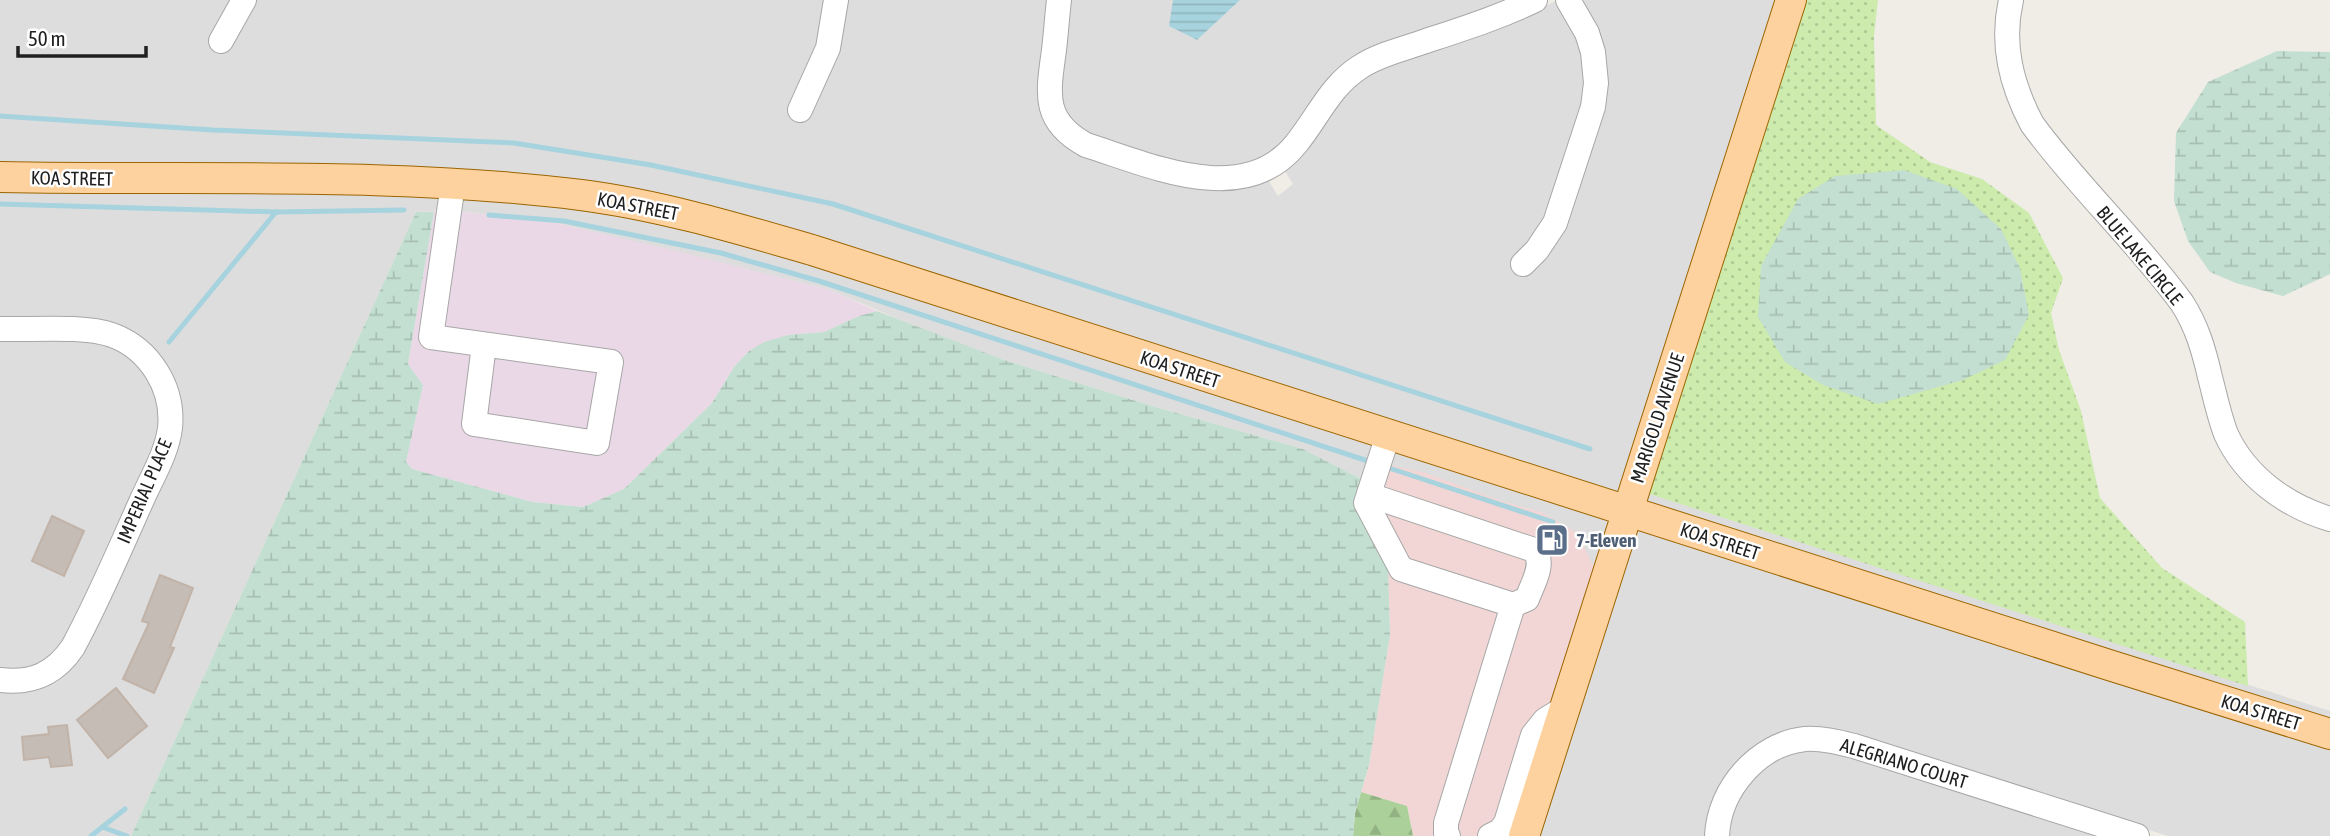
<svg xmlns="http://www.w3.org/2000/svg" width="2330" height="836" font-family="'Asap Condensed',sans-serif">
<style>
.residential{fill:#dedddd}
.commercial{fill:#f1d6d5}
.industrial{fill:#ead8e7}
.grass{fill:url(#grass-dots)}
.forest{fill:url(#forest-firs)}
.wetland{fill:url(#wetland-marsh)}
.water{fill:url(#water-rules)}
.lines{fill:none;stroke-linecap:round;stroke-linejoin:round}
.stream{stroke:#a6d3de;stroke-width:5}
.building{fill:#c5bcb5;stroke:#c2b3a8;stroke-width:2}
.minor-casing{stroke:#a7a7a7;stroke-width:26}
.major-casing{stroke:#9c6500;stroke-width:32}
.minor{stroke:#fff;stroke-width:24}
.major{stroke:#fdd29f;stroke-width:30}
.labels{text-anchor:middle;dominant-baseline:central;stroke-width:5;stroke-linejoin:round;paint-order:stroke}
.street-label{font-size:19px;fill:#202020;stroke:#fff}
.service-label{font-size:19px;font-weight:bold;fill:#4e5e75;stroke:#fff;text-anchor:start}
</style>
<defs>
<pattern id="grass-dots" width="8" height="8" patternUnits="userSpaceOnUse" patternTransform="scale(1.75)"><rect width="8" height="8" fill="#ccebac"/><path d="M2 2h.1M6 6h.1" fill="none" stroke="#afc994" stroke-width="1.8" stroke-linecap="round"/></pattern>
<pattern id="forest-firs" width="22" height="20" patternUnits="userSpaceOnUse" patternTransform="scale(1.75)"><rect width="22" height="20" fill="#abd09a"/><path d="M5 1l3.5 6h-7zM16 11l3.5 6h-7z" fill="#93b284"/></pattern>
<pattern id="wetland-marsh" width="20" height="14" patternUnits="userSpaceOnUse" patternTransform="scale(1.75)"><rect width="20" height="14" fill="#c3dfd1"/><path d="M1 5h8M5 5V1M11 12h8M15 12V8" fill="none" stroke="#a7bfb3"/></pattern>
<pattern id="water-rules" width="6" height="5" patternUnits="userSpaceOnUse" patternTransform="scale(1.75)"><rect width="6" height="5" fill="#a6d3de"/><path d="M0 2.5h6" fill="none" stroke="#8fb5be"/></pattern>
</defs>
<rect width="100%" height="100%" fill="#f0ede6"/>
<g class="residential">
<polygon points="0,0 234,0 209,45 224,54 254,0 827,0 820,46 788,114 803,122 836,52 845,0 1050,0 1067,145 1267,178 1278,196 1293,184 1283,168 1334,104 1367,73 1525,16 1558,0 1584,55 1587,94 1547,219 1531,243 1511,264 1522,277 1544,256 1598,123 1579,0 1779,0 1622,500 695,206 0,167"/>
<polygon points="1068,0 1173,0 1170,26 1197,40 1240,0 1513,0 1376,48 1289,139 1267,157 1225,169 1180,164 1090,135 1078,129 1062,110 1063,47"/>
<polygon points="0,187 478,195 690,226 1615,518 1573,649 1543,513 1501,501 1361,479 1303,449 1152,406 1004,360 943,338 830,290 556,223 457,211 416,212 131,836 0,836 0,690 43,686 161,480 157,356 0,319"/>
<polygon points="0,339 75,340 108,345 133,358 158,393 160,434 66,642 37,668 0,671"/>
<polygon points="1643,492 2330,711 2330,723 1638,505"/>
<polygon points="1632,524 2330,744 2330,836 2168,836 1857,737 1783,735 1709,836 1533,836"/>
<polygon points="1796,751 1835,751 2103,836 1726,836 1728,820 1745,785 1765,765"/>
</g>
<polygon class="commercial" points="1368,460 1426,473 1501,501 1543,513 1577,533 1596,571 1515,836 1413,836 1407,806 1361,792 1369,765 1390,635 1388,568 1356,493"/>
<polygon class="industrial" points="457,211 556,223 676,251 830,290 877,311 859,316 824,332 788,335 749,351 734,367 712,403 624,489 583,507 533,502 412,469 406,462 423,385 408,364 434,212"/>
<polygon class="grass" points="1801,0 1878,0 1874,36 1876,125 1930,162 1982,179 2029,213 2063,278 2051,313 2059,350 2081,411 2100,498 2162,568 2245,622 2248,686 1643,492"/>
<polygon class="forest" points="1361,792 1407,806 1413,836 1353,836 1355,813"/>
<g class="wetland">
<polygon points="2277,51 2330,52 2330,274 2283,296 2236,283 2210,272 2188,241 2174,201 2176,133 2208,82"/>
<polygon points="1904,170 1957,189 2001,229 2020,268 2029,315 2005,360 1963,380 1878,404 1823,385 1785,362 1758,317 1761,266 1798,199 1835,176"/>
<polygon points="416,212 434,212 408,364 423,385 406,462 412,469 533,502 583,507 624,489 712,403 734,367 749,351 764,342 788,335 824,332 859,316 877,311 1004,360 1152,406 1303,449 1361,479 1356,493 1388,568 1390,635 1369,765 1355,813 1353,836 131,836"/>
</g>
<polygon class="water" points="1173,0 1240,0 1197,40 1169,26"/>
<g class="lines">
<g class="stream">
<polyline points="0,116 213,130 514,143 651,165 833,204 1590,449"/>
<polyline points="0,204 276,212 404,210"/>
<polyline points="489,215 564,221 721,253 819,281 1374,463"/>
<polyline points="169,342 276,212"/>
<polyline points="1386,467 1553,522"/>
<polyline points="102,827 127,836"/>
<polyline points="91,836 125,809"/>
</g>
</g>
<g class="building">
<polygon points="52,516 84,531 64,576 32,561"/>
<polygon points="160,575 193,588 170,647 174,648 154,693 123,679 149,623 142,621"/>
<polygon points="116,688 147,726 108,758 77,720"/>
<polygon points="67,725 72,765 51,767 49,757 24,760 22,737 49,734 48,727"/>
</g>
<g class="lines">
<defs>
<g id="minor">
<path d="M1059,0C1057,17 1056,33 1054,50C1048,94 1042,121 1086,145C1150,165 1244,209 1296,144C1318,117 1330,86 1360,67C1378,55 1400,50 1420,43C1459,30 1498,18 1535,0"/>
<path d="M2011,0C2001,44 2011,84 2032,124C2078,187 2136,240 2182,303C2197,326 2204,351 2210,377C2215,396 2219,416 2226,434C2245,476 2286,506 2330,519"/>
<polyline points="221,41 244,0"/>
<polyline points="800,110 828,48 836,0"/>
<polyline points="453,184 431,337 611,362 597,443 474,424 484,345"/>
<polyline points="1523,264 1537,250 1555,223 1593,107 1596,83 1593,52 1587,33 1568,0"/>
<path d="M0,329C32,330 83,325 112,335C150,349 174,388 170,428C167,453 151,479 141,502C119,551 98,601 73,647C55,674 32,684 0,680"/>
<polyline points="1388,435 1366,503 1401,569 1513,605 1446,823 1446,833 1448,836"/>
<path d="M1369,495L1534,550C1546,563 1532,585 1527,599L1513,605"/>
<polyline points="1490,836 1500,831 1506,823 1533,735 1545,720 1563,709"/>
<path d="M1717,836C1719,789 1758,744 1805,739C1822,738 1838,742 1854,746L2137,836"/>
</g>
<g id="major">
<path d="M0,177C193,181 388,171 581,195C659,205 736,228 812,250L2109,665L2330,734"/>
<polyline points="1524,836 1791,0"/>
</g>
</defs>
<use href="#minor" class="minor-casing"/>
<use href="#major" class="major-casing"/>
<use href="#minor" class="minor"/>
<use href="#major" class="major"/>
</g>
<defs>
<symbol id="fuel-square" viewBox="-11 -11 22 22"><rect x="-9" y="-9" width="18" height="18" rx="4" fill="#5c6f8a" stroke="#fff"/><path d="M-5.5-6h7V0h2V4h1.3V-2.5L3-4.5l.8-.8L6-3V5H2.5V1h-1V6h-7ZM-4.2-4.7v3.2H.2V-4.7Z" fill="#fff"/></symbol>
</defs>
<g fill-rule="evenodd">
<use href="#fuel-square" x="1533" y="521" width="38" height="38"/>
</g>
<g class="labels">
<g class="street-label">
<text transform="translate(72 178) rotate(1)">KOA STREET</text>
<text transform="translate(638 206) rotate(11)">KOA STREET</text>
<text transform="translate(2140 255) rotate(50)">BLUE LAKE CIRCLE</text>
<text transform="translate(1180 369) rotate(18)">KOA STREET</text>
<text transform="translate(1657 418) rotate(-72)">MARIGOLD AVENUE</text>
<text transform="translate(144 491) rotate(-67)">IMPERIAL PLACE</text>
<text transform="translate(1720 541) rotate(18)">KOA STREET</text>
<text transform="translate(2261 712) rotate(17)">KOA STREET</text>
<text transform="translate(1904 763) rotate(17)">ALEGRIANO COURT</text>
</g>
<g class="service-label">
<text x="1576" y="540">7-Eleven</text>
</g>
</g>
<path d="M18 46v10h128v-10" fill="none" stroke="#202020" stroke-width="3.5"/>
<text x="28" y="46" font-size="21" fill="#202020" stroke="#ffffff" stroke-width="5" paint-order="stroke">50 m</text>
</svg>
